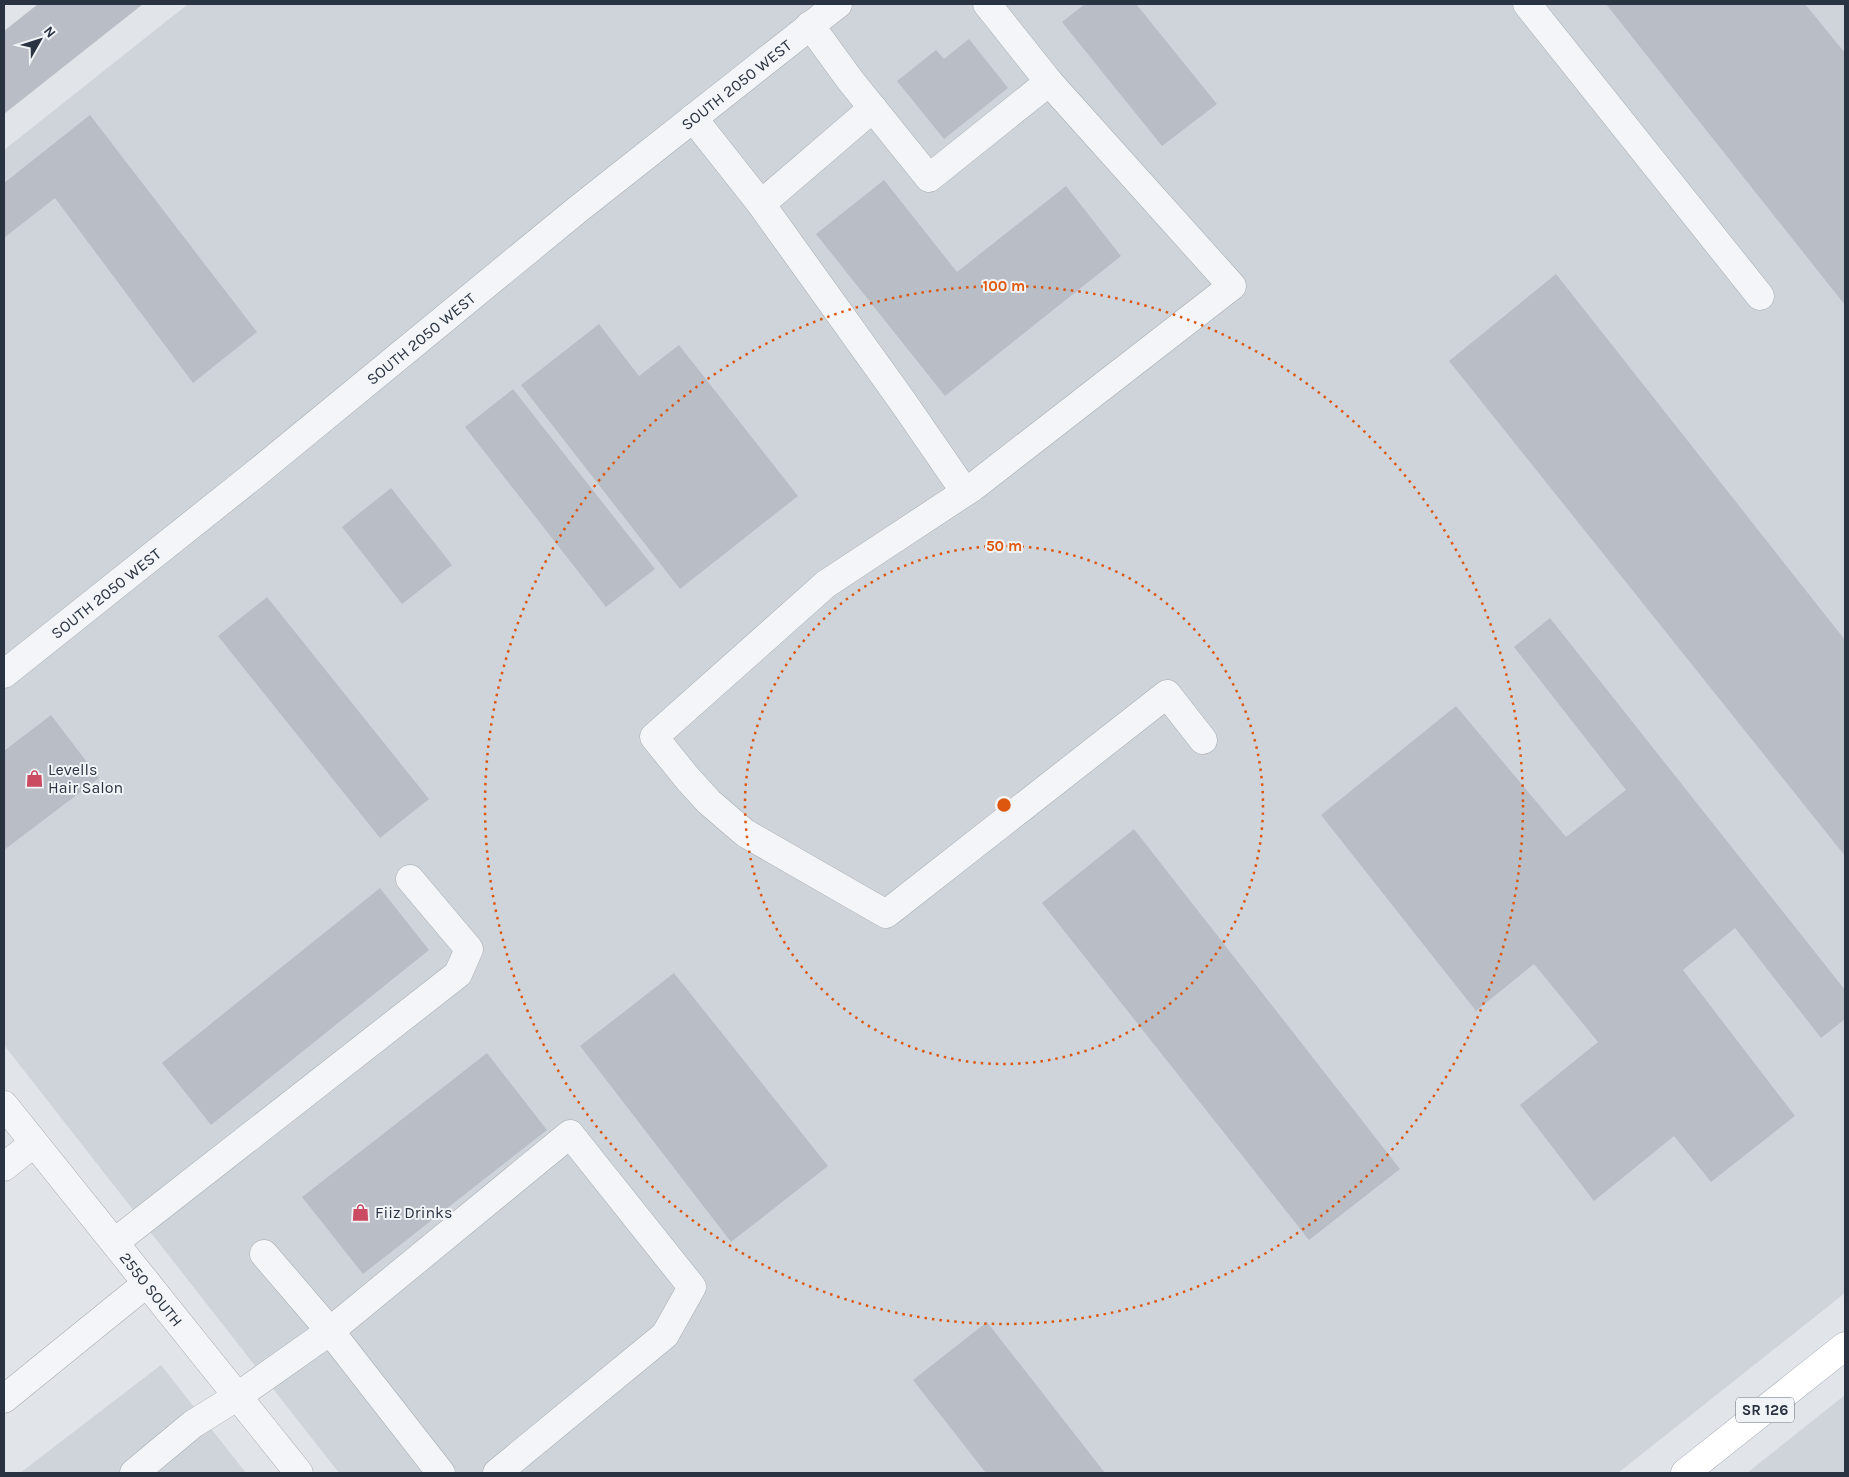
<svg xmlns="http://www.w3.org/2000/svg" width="1849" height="1477" font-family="Karla,sans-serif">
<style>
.built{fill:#cfd4db}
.building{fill:#b9bec6}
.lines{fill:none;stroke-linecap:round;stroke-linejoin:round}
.minor-casing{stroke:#a6acb3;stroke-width:29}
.major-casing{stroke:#a1aab5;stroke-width:29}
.minor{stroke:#f4f5f8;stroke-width:28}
.major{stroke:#fff;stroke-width:28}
.ring{fill:none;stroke:#de570f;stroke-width:2.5;stroke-dasharray:2.5 5}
.labels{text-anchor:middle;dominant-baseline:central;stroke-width:4;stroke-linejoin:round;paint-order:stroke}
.shield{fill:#f1f4f7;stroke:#666d78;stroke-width:1}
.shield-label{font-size:15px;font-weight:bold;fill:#2a3341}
.street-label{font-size:16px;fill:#2a3341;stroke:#f1f4f7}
.poi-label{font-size:16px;fill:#2a3341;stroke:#f1f4f7;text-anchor:start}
.centre{fill:#de570f;stroke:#f1f4f7;stroke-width:2.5}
.ring-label{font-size:15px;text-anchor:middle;font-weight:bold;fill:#de570f;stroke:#f1f4f7;stroke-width:4;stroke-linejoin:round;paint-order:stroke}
</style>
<rect width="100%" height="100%" fill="#e1e5e9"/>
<g class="built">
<polygon points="188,4 1845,4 1845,1293 1618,1473 339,1473 4,1045 4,150"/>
<polygon points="161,1365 246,1473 20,1473"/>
<polygon points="1845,1395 1845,1473 1747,1473"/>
</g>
<g class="building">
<polygon points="38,4 143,4 4,114 4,31"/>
<polygon points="1085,4 1136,4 1217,104 1162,146 1062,22"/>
<polygon points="1606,4 1805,4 1845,53 1845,305"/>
<polygon points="969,39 1008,88 944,139 897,81 936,50 944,59"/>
<polygon points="90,115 257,332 193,383 55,198 4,238 4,183"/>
<polygon points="884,180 957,272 1066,186 1121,256 945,396 816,234"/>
<polygon points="1556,274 1845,640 1845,856 1449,361"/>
<polygon points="599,324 639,376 679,345 798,496 680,589 521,385"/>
<polygon points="513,389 655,569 606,607 465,427"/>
<polygon points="391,488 452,565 402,604 342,527"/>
<polygon points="267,597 429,799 380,838 218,636"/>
<polygon points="1550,618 1845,990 1845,1019 1821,1038 1735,928 1683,970 1795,1116 1711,1182 1674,1136 1594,1201 1520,1105 1598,1042 1534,964 1476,1011 1321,815 1456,706 1566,837 1626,790 1514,647"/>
<polygon points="51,715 99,778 4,850 4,751"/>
<polygon points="1134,829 1400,1169 1309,1240 1042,903"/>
<polygon points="380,888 429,950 211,1125 162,1063"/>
<polygon points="674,973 828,1166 731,1242 580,1046"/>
<polygon points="487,1053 547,1130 363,1274 302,1197"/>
<polygon points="987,1322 1105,1473 986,1473 913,1380"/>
</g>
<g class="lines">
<defs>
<g id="minor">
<polyline points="1527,4 1760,296"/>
<polyline points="810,25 850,80 929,178 1049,82 987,4"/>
<polyline points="1049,82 1232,286 973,487 826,584 654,737 688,779 709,802 745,833 886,914 1167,694 1203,740"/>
<polyline points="693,118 761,204 903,402 965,492"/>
<polyline points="761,204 873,108"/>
<path id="s1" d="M4,674L254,475L577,210L838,4"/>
<path id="s2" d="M4,1105L299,1473"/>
<polyline points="4,1167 34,1143"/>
<polyline points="115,1242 458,974 469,949 410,879"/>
<polyline points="264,1254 330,1331 441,1473"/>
<polyline points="4,1399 147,1283"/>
<polyline points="134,1473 193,1424 238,1396 330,1331 570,1134 692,1287 665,1335 497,1473"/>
</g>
<polyline id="major" points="1685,1473 1845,1346"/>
</defs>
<use href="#minor" class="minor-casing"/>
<use href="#major" class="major-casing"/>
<use href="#minor" class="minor"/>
<use href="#major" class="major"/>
</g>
<g class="ring">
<circle cx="1004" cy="805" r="259"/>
<circle cx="1004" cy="805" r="519"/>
</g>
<defs>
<symbol id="shop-bare" viewBox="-9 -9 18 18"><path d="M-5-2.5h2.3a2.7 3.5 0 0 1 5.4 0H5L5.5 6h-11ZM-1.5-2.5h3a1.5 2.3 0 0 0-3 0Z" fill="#ca4b62" stroke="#f1f4f7" stroke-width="2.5" paint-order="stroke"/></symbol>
</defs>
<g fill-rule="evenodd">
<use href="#shop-bare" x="22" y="766" width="25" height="25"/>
<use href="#shop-bare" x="348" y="1200" width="25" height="25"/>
</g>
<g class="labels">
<rect class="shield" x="1736" y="1397.5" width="58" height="25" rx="4"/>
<g class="shield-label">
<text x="1765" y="1410">SR 126</text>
</g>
<g class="street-label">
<text stroke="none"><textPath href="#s1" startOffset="940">SOUTH 2050 WEST</textPath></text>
<text stroke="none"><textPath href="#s1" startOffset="535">SOUTH 2050 WEST</textPath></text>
<text stroke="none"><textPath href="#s1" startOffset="130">SOUTH 2050 WEST</textPath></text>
<text stroke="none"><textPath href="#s2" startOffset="236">2550 SOUTH</textPath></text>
</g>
<g class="poi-label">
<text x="48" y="769">Levells<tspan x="48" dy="18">Hair Salon</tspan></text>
<text x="375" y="1212">Fiiz Drinks</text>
</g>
</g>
<circle cx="1004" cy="805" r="8" class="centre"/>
<g class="ring-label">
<text x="1004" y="291">100 m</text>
<text x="1004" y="551">50 m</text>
</g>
<rect width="1849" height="1477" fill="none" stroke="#2a3341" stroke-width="10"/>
<g transform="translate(40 40) rotate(51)" stroke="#f1f4f7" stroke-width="4" paint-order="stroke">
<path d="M0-4L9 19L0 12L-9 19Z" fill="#2a3341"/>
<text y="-8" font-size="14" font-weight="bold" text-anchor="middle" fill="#2a3341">N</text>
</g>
</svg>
